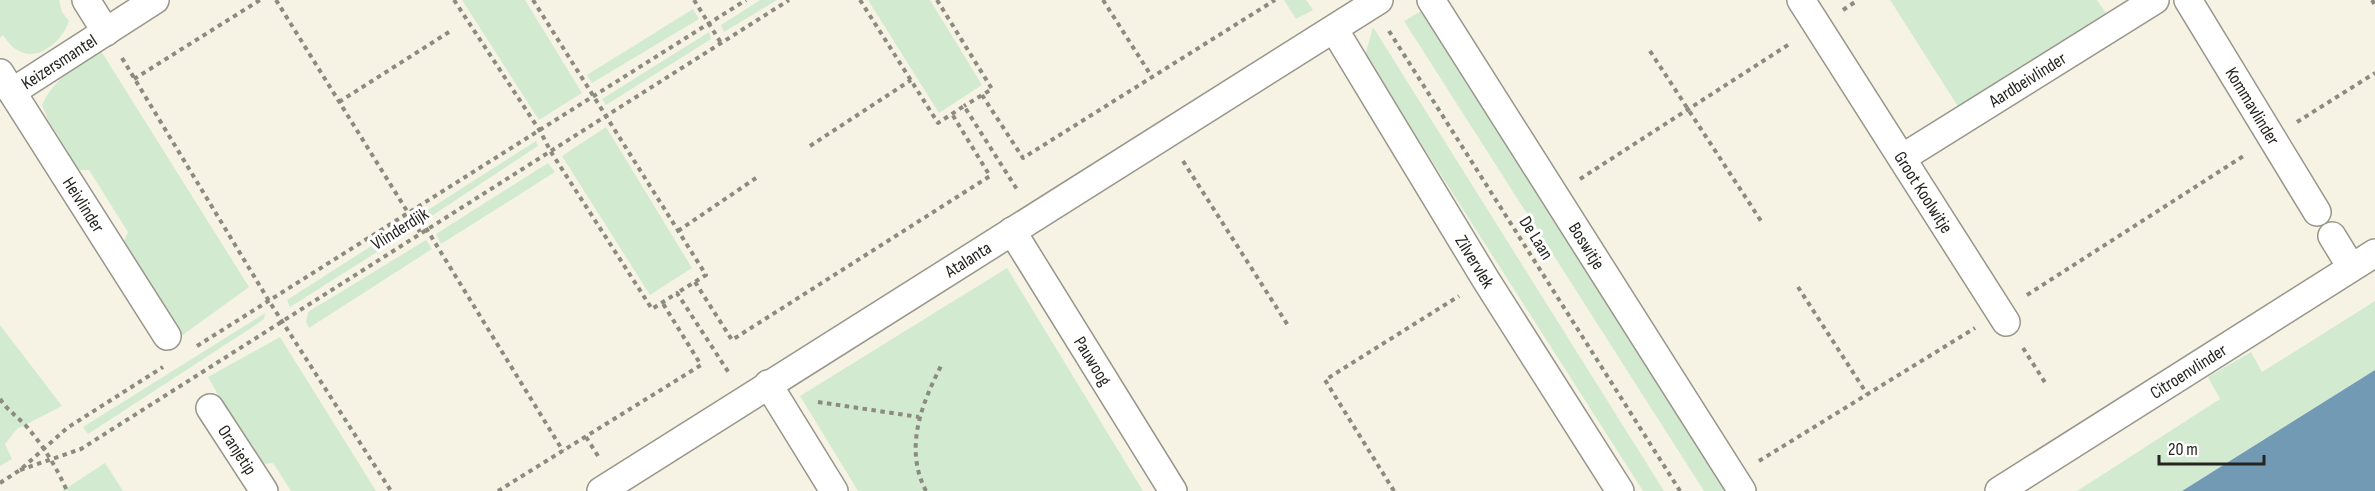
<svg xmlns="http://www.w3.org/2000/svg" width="2375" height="491" font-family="'Sofia Sans Condensed',sans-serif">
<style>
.green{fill:#d2ebd0}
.water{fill:#739ab4}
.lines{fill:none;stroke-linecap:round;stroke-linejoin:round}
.street-casing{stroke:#989589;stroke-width:30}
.path{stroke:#8c8a81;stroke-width:4;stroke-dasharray:4.5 4.5;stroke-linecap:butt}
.street{stroke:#fff;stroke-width:27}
.labels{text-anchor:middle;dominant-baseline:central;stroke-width:6;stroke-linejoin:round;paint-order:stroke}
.street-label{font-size:18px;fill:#262420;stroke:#fff}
</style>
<rect width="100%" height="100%" fill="#f6f3e5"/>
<g class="green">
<path d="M0,0H59L62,12L69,21C64,38 41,61 21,52C13,49 8,42 3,35L0,38Z"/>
<polygon points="462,0 525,0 582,93 539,120"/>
<polygon points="760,0 777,0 724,32 721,25"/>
<polygon points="868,0 930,0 982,85 939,113"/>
<polygon points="1284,0 1306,0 1313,10 1296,19"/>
<polygon points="1890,0 2097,0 2106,13 1959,108"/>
<polygon points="693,9 699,19 592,83 587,75"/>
<polygon points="1423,10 1728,491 1704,491 1404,21"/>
<polygon points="1373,27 1664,491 1643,491 1365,56"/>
<polygon points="709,32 711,39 606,105 602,99"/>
<path d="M101,51L249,287L180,337L123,244L128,232L89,170H79L48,120L42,105C53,80 78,64 101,51Z"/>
<polygon points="606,127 692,268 650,295 562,156"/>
<polygon points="536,141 538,146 424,221 420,215"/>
<polygon points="548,163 555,172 441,244 436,234"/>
<polygon points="407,223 412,230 290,307 287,300"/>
<polygon points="426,240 432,249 309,328 306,322 308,312"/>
<polygon points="1007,268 1143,491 858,491 800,396"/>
<polygon points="2375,301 2375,370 2182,491 2077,491 2220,399 2208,377 2251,352 2262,372"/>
<polygon points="265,313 264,319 251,328 88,434 83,427"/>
<polygon points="0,325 62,406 17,429 5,444 12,459 0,466"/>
<polygon points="280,337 376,491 291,491 273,463 263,464 254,458 208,377"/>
<polygon points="105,463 123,491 62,491"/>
</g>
<polygon class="water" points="2375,370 2375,491 2182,491"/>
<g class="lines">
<defs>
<g id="street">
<polyline points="86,0 106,32"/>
<path id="s1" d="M1431,0L1742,491"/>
<path id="s2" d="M1801,0L2006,322"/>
<path id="s3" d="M2188,0L2317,212"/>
<path id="s4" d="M1334,29L1486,280L1620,491"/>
<path id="s5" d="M0,73L167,336"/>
<path id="s6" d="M12,92L155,0"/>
<path id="s7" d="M1902,158L2155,0"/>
<path id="s8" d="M1012,231L1173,491"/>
<polyline points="2332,236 2351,267"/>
<polyline points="768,384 834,491"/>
<path id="s9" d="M210,408L264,491"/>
<path id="s10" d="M601,491L1379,0"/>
<path id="s11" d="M1999,491L2375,253"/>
</g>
</defs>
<use href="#street" class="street-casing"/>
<g class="path">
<polyline points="276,0 420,232"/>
<polyline points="454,0 540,131 551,152 652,309 677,293 729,373"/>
<polyline points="533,0 706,275 677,293"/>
<polyline points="694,0 721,43"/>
<polyline points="860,0 938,123 964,106 1018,191"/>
<polyline points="937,0 992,89 964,106"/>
<polyline points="1103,0 1152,77"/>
<polyline points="2372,0 2375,5"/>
<polyline points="1843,10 1858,0"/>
<polyline points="1389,31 1680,491"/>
<polyline points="1650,51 1763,224"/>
<polyline points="122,58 269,301 391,491"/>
<polyline points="134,79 260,0"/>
<polyline points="982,95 1023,158 1275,0"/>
<polyline points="339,102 449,32"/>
<polyline points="2297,122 2375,73"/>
<polyline points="810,146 911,80"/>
<polyline points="1183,161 1289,327"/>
<polyline points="1580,179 1791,43"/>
<polyline points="426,228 563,451"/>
<polyline points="678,231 756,178"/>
<polyline points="695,282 732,340 990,176 952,114"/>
<polyline points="1798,287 1867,394"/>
<polyline points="2027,295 2245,155"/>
<polyline points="197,346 746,0"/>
<polyline points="2023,348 2046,384"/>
<path d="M0,399C9,412 16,415 26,426C43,445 57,468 67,491"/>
<polyline points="818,402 919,417"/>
<polyline points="586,437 598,456"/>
<polyline points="1759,461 1975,328"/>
<polyline points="20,470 81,449 789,0"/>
<polyline points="0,483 20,470 67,428 163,367"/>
<polyline points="498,491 701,365 662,302"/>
<path d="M926,491C904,449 921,405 941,366"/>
<polyline points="1394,491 1325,380 1459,296"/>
</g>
<use href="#street" class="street"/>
</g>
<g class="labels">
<g class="street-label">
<text stroke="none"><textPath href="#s6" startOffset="56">Keizersmantel</textPath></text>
<text stroke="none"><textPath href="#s7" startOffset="148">Aardbeivlinder</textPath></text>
<text stroke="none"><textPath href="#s3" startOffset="124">Kommavlinder</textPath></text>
<text stroke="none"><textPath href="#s2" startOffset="228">Groot Koolwitje</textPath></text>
<text stroke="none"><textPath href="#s5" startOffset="156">Heivlinder</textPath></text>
<text transform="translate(400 229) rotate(-32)">Vlinderdijk</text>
<text transform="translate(1536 238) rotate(58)">De Laan</text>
<text stroke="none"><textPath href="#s1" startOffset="291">Boswitje</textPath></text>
<text stroke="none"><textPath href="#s10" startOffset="434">Atalanta</textPath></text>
<text stroke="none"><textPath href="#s4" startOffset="272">Zilvervlek</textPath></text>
<text stroke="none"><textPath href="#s8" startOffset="153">Pauwoog</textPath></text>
<text stroke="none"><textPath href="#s11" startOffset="224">Citroenvlinder</textPath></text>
<text stroke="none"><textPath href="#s9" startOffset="50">Oranjetip</textPath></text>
</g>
</g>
<path d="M2159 455v9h105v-9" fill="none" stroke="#262420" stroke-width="3"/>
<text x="2168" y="455" font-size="18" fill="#262420" stroke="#ffffff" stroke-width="4.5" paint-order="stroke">20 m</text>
</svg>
